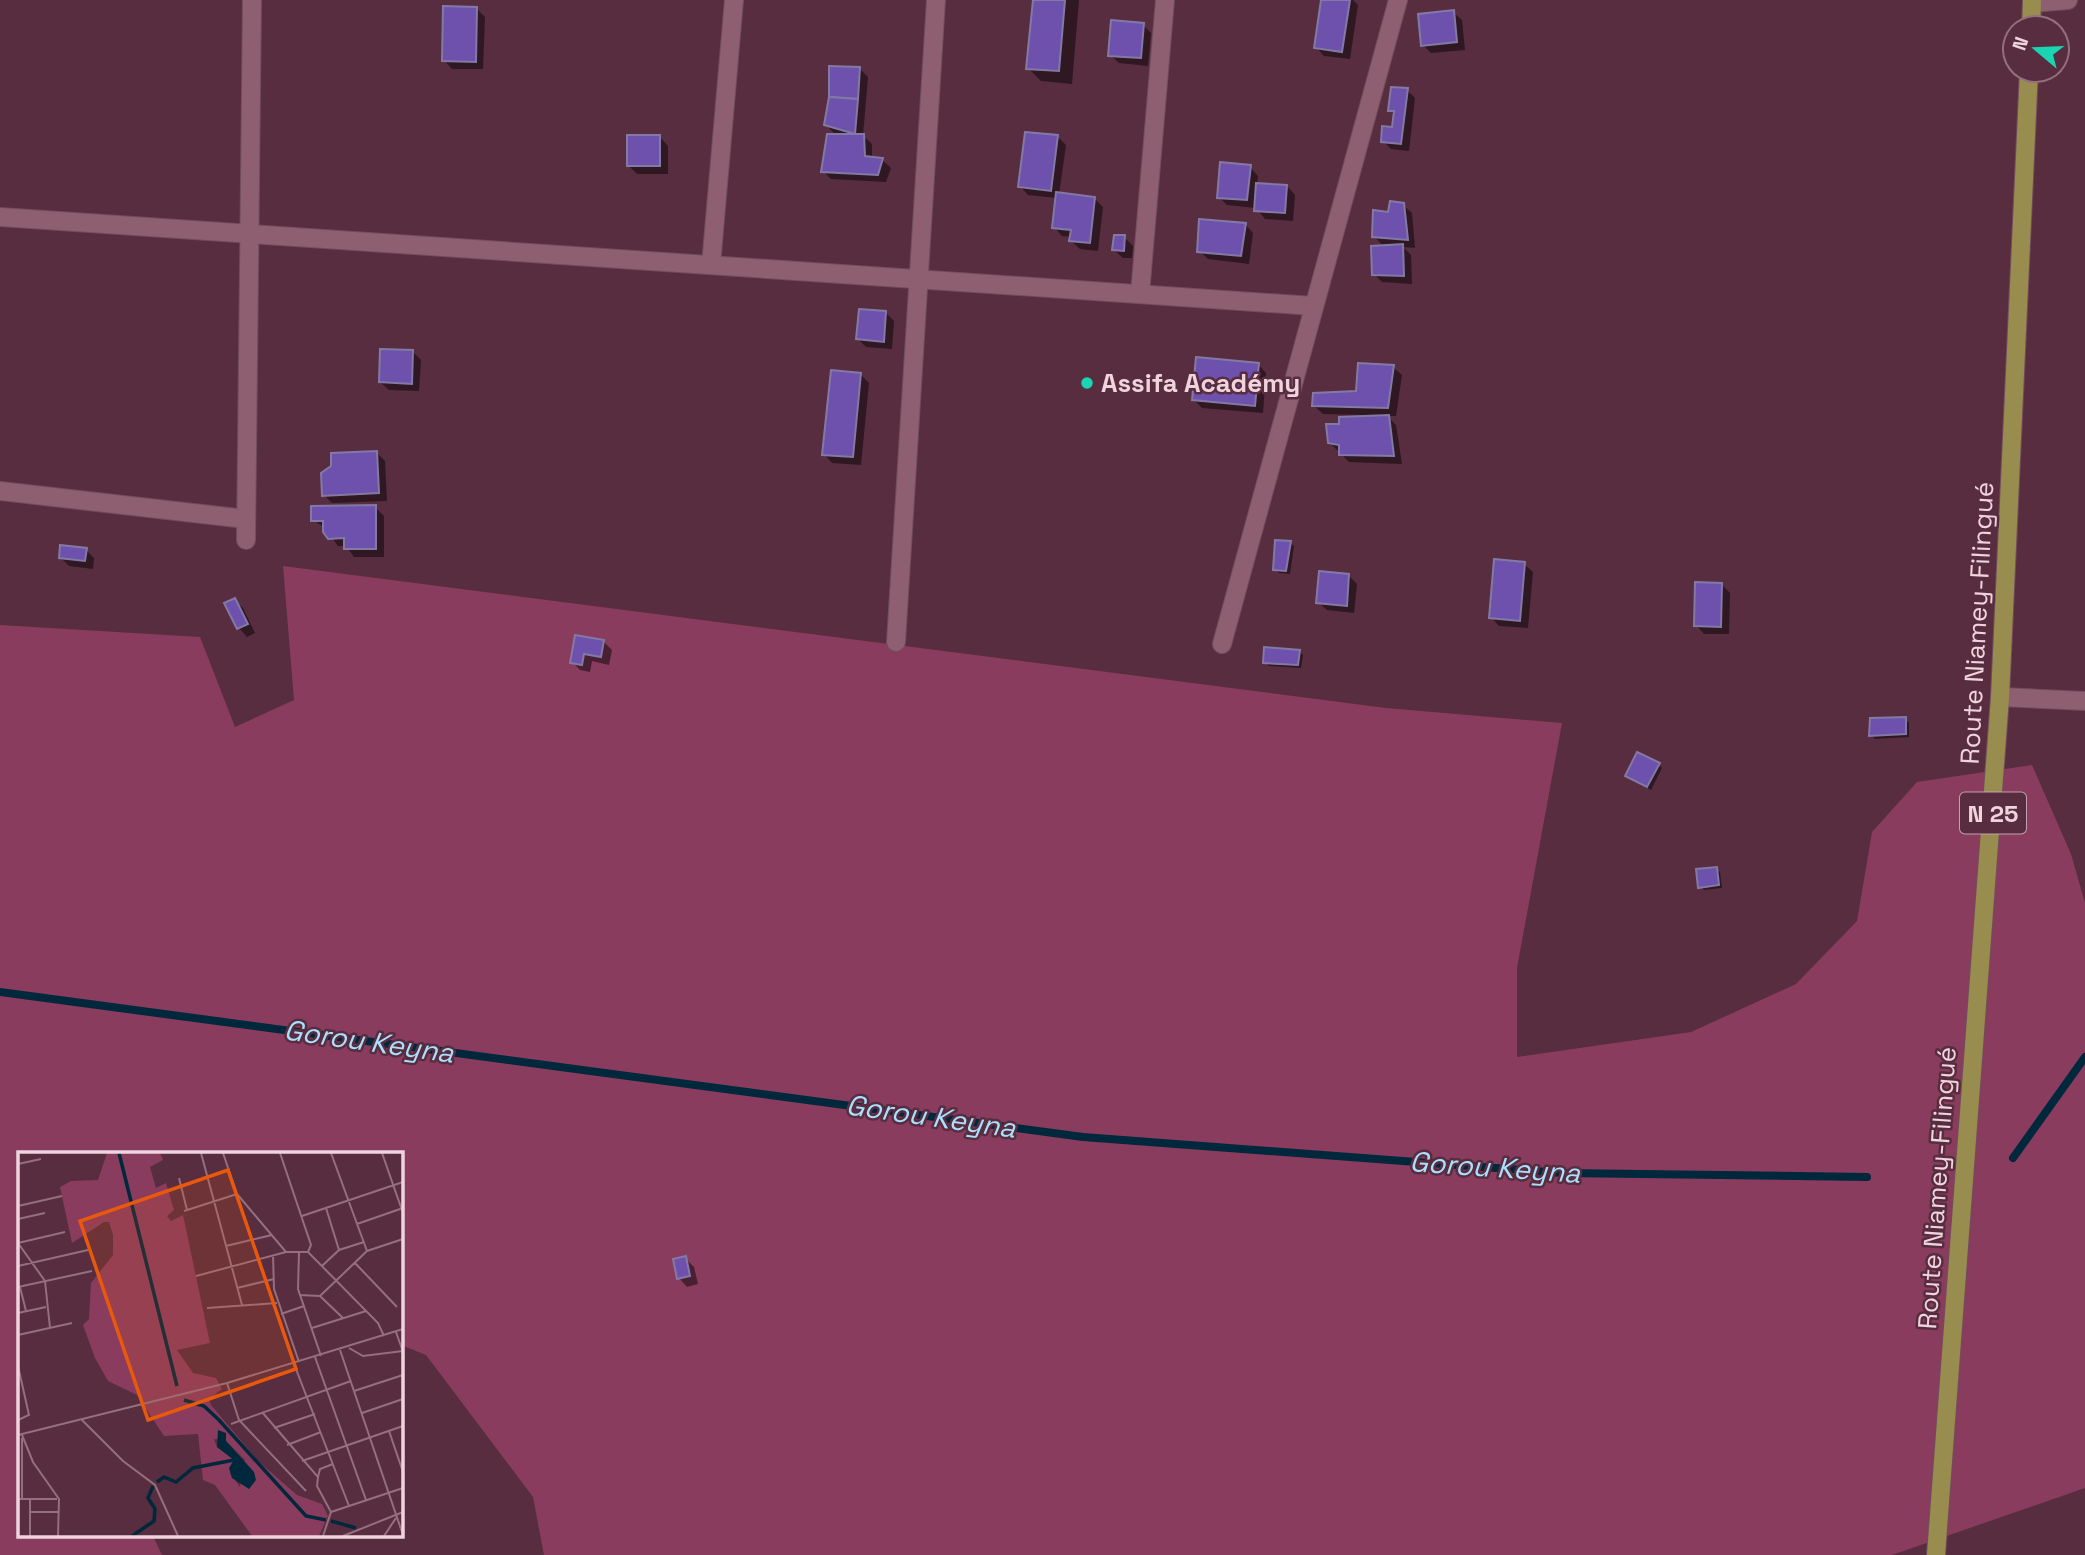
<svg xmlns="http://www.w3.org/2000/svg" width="2085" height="1555" font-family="'Space Grotesk',sans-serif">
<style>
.green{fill:#893c5e}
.shadow{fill:#0007}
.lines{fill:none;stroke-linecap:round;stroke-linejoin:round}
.stream{stroke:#00283c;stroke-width:8}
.building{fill:#6d51ad;stroke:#8379a5;stroke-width:2}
.minor-casing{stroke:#714d5c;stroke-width:20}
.major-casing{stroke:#714d5c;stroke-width:20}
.minor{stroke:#8e5f71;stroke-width:18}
.major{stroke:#988d4e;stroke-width:18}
.poi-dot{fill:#19d5b2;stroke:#582d3f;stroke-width:2.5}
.labels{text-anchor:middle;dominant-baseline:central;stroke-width:5;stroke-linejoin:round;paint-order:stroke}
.shield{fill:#582d3f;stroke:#c2a1ae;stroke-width:2}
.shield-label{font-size:24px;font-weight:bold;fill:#efd3dd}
.poi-label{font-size:26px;font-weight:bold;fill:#efd3dd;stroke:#582d3f;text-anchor:start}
.street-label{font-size:26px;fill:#efd3dd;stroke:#582d3f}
.water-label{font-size:28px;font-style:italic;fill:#abdffe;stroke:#582d3f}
.inset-river{fill:none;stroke:#00283c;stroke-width:3.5}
.inset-road{fill:none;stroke:#946f7e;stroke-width:2}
.view{fill:#e8590c;fill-opacity:0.15;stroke:#e8590c;stroke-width:3.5}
.inset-edge{fill:none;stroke:#efd3dd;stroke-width:3.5}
</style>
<rect width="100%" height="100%" fill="#582d3f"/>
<polygon class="green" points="283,566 1386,708 1562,723 1517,968 1517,1057 1691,1032 1796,984 1857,921 1872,832 1917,782 2032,765 2071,854 2085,903 2085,1488 1892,1555 544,1555 533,1497 426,1355 401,1345 401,1154 19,1154 19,1536 153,1536 162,1555 0,1555 0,625 200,637 235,727 294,700"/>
<g class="shadow">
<polygon points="1034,0 1079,0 1072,84 1041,81 1028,68"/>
<polygon points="1323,0 1353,0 1358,5 1350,59 1324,56 1316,47"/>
<polygon points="476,8 485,17 483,69 452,69 444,60"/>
<polygon points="1453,12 1462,20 1465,50 1431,53 1423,45"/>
<polygon points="1143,25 1151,33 1148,66 1119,63 1110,55"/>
<polygon points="860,69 868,77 863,136 872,144 872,159 882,160 891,168 886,182 831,179 823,171 837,136 826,125 831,97"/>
<polygon points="1407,90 1415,98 1409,151 1391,149 1383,141 1393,129 1395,115 1390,110"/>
<polygon points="1057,136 1066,145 1059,195 1094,198 1103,207 1098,251 1080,249 1071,241 1072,237 1062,236 1054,227 1057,198 1028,195 1020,186"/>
<polygon points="660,137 668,146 668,174 637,174 629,166"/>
<polygon points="1250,167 1258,176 1257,185 1287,186 1295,195 1293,221 1265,219 1256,208 1227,205 1219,197"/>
<polygon points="1403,205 1412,213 1415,248 1403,247 1411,255 1412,284 1382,282 1374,274 1384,247 1374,236 1389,214"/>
<polygon points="1245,224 1253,233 1249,264 1208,259 1199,251"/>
<polygon points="1124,237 1133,246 1132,258 1123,258 1114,250"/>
<polygon points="885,312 894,321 892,349 866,347 858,339"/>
<polygon points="412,351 421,360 419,391 389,390 380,382"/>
<polygon points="1258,364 1266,373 1263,413 1202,408 1194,400"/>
<polygon points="1393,367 1402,375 1396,416 1387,416 1396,425 1402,464 1349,462 1329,442 1340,426 1362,418 1362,415 1323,414 1314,406 1357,393"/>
<polygon points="861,375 869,383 861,465 832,463 824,454"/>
<polygon points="377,453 385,461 387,501 332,503 324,495"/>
<polygon points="375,507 384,516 384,557 354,557 346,546 338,546 325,528 313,520"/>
<polygon points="1290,543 1294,546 1290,574 1279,573 1275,570"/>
<polygon points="86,550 94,558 93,569 69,566 61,558"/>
<polygon points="1524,564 1533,572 1528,628 1499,626 1491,617"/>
<polygon points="1349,576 1357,584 1354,613 1327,610 1318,602"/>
<polygon points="1721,584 1730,593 1729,634 1704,634 1696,625"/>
<polygon points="234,600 243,608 255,633 247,637 239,628 226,604"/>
<polygon points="576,637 603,641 612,650 609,665 592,661 590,672 580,670 572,662"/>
<polygon points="1299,651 1303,655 1301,668 1269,666 1265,662"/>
<polygon points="1905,719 1909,723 1909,737 1875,739 1871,735"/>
<polygon points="1659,765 1662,768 1651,790 1627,775"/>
<polygon points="1716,869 1720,872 1722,888 1704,890 1700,887"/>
<polygon points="685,1258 694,1267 698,1284 687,1287 679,1278"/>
</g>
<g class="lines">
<g class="stream">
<polyline points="0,992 1083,1137 1562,1173 1867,1177"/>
<polyline points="2013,1158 2085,1057"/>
</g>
</g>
<g class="building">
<polygon points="1033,0 1065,0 1059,71 1026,69"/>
<polygon points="1321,0 1350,0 1342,52 1314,48"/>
<polygon points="443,6 477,7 476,62 442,61"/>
<polygon points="1454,10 1457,42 1421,46 1418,14"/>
<polygon points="1111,20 1144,23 1141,58 1108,56"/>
<polygon points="829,66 860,67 858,99 829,97"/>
<polygon points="1391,87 1408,88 1401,144 1381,142 1382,126 1392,127 1394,111 1388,111"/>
<polygon points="829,97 858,99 855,134 824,125"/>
<polygon points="1025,132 1058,135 1051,191 1018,187"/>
<polygon points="827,134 864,134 865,156 883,158 878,175 821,172"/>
<rect x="627" y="135" width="33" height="31"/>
<polygon points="1220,162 1251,165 1247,200 1217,198"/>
<polygon points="1256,183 1287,185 1285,213 1254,211"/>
<polygon points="1056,192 1095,197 1090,243 1069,241 1071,230 1052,228"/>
<polygon points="1390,201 1404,203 1408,240 1372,237 1373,210 1388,212"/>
<polygon points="1199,219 1246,223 1241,256 1197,252"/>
<polygon points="1114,235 1125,235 1124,251 1112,250"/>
<polygon points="1403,244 1404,276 1372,275 1371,246"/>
<polygon points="859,309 886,311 884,342 856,339"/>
<polygon points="380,349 413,350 412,384 379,382"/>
<polygon points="1196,357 1259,363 1255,406 1192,400"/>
<polygon points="1358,363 1394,365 1388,408 1312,406 1313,393 1356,391"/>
<polygon points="831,370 861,373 853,457 822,455"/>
<polygon points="1389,415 1394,456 1339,455 1339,445 1328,443 1326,424 1339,424 1339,417"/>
<polygon points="377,451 379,493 322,496 321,473 331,466 331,453"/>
<polygon points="376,505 376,549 344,549 344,538 328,539 323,532 323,521 311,521 311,506"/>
<polygon points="1275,540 1291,541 1286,571 1273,570"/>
<polygon points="60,545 87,548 85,561 59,558"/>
<polygon points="1494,559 1525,562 1520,621 1489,618"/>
<polygon points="1319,571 1349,574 1347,606 1316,603"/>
<polygon points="1695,582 1722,583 1721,627 1694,626"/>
<polygon points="235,598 248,624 237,629 224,603"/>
<polygon points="575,635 604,640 601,657 584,654 582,665 570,663"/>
<polygon points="1264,647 1300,650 1298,665 1263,663"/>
<polygon points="1906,717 1906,734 1869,736 1870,718"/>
<polygon points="1637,752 1660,763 1647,787 1625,776"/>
<polygon points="1717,867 1719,885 1698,888 1696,869"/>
<polygon points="686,1256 690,1276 677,1279 673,1259"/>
</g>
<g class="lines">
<defs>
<g id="minor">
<polyline points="2032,3 2068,0"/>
<polyline points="0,217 1314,306"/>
<polyline points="711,265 734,0"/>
<polyline points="1140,294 1165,0"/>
<polyline points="0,491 246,519"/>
<polyline points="246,540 252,0"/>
<polyline points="896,642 936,0"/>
<polyline points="1222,644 1398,0"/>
<polyline points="2000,697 2085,701"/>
</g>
<g id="major">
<polyline points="2031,28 2032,0"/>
<polyline points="1936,1555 2000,697 2029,70"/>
</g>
</defs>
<use href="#minor" class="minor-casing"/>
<use href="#major" class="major-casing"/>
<use href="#minor" class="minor"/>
<use href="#major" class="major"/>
</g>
<circle class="poi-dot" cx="1087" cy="383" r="7"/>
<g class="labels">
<rect class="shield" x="1960" y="792.5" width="66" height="41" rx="5"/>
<g class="shield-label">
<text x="1993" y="813">N 25</text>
</g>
<g class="poi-label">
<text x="1101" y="383">Assifa Académy</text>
</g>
<g class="street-label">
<text transform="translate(1977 623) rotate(-87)">Route Niamey-Filingué</text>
<text transform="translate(1937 1188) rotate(-86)">Route Niamey-Filingué</text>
</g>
<g class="water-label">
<text transform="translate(369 1041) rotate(8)">Gorou Keyna</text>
<text transform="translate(931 1116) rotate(8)">Gorou Keyna</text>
<text transform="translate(1495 1167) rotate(4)">Gorou Keyna</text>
</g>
</g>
<g transform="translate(18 1152)">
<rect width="385" height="385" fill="#582d3f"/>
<path d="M89,1H142L145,8L132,15L138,36L148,31L156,58L149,64L153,69L165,63L192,191L159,198L175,221L198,226L204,237L191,247L193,253L240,309L279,343L304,352L310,364L301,384H234L197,333L185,328L180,282L146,284L119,243L90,229L77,206L65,173L71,167L73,131L95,103V83L91,70H86L54,91L42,35L53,29L80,28ZM196,287L207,288L227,308L222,335L212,321L216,308L199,295Z" fill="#893c5e" fill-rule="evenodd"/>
<path d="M200,278L208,281V289L236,320L238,328L231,337L214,326L211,316L216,308L199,295Z" fill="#00283c"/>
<path class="inset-river" d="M101,1L159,234M166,248L186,254L201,268L288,364L308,368M139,330L146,325L158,330L175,316L216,308M313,369L338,376M114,384L136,369L137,357L130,346L135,334"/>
<path class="inset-road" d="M183,1L224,153M205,1L219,42L268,100H290L360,171L366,184M262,1L293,93L290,100M313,1L349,99M364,1L385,61M0,12L23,7M161,26L169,58M0,54L44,44M308,56L321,98M166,59L219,42M284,64L385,30M0,67L27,61M339,72L385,56M0,91L27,129L32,176M0,91L47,80M208,94L254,83M281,100L280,137L303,204M255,103L256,137L281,210M337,111L379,155M0,114L70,98M304,114L321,98L346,90M178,124L268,100M0,135L74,119M2,135L8,159M219,136L256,127M282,143L302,144L325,166M302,144L349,99L385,87M189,156L259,151M0,161L28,155M263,162L286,154M294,176L348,159M378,180L385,200M0,183L54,171M331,196L345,204L385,199M322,198L385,383M297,205L348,348M276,212L331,354M0,214L11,263L0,268M209,231L221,268L288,339M336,239L385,223M244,260L300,325L299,334L313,360L305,384M344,261L385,247M64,268L105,309L137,333L160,384M213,272L333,229M256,276L297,262M371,279L385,320M0,283L209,231L385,177M4,283L15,310L41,347L40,384M4,286V347M269,293L303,280M284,309L385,274M300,325L302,317L315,312M0,347H39M12,360H41M313,360L385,336M12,384V347M325,384L385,360M366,384L378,366"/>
<path class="view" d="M210,18L278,217L130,268L62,69Z"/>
<rect width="385" height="385" class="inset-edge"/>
</g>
<g transform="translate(2036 49) rotate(289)"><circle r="33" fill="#582d3f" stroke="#946f7e" stroke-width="2"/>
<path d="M0-5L12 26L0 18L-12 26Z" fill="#19d5b2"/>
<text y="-10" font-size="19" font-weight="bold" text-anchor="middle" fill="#efd3dd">N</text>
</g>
</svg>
